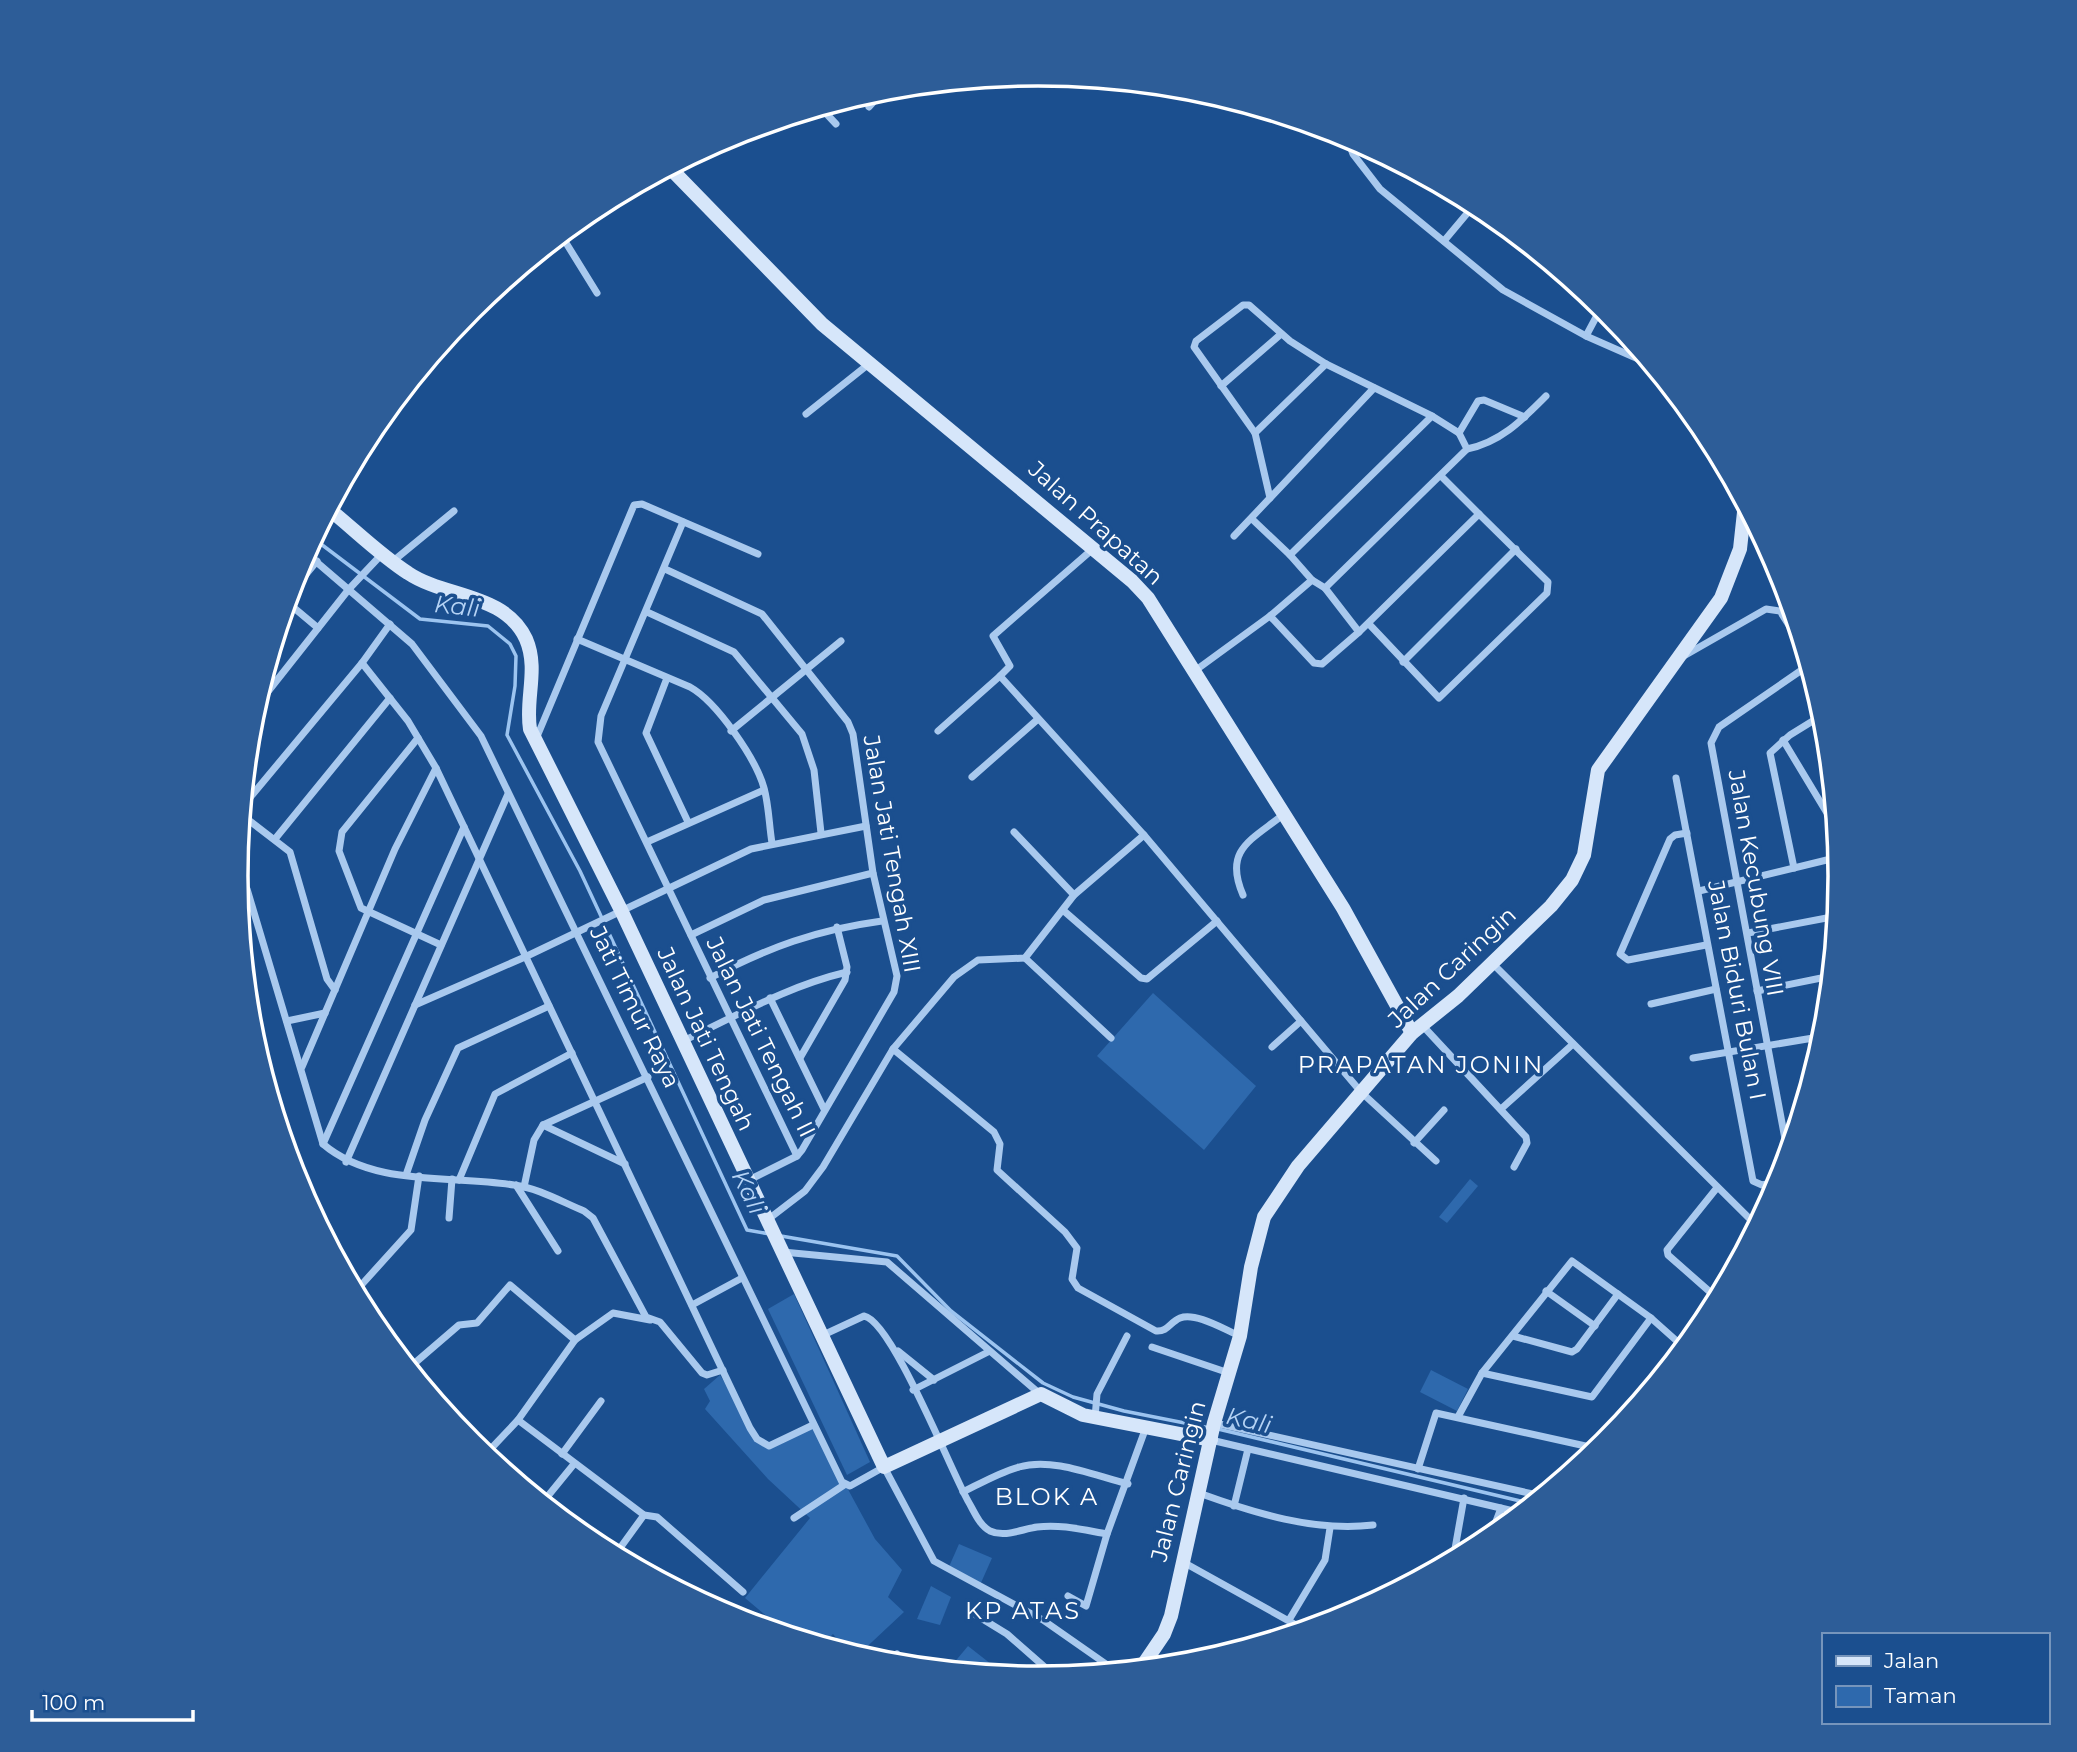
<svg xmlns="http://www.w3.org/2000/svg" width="2077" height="1752" font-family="Montserrat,sans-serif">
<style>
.green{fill:#2e69ad}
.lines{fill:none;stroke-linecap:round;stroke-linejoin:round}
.stream{stroke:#9cc4f0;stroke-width:3.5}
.street{stroke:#a9c9ee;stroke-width:7}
.secondary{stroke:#d6e6fa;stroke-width:14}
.labels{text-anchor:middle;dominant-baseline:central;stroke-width:7;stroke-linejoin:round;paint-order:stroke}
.street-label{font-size:23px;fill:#fff;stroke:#1b4f8f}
.water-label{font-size:24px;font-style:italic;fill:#b5d3f5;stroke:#1b4f8f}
.neighbourhood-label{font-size:24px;letter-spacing:2px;fill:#fff;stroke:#1b4f8f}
.rim{fill:none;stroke:#fff;stroke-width:3.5}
</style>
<rect width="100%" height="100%" fill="#1b4f8f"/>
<g class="green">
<polygon points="1153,993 1256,1086 1204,1150 1097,1056"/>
<polygon points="1470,1179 1478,1186 1447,1223 1439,1217"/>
<polygon points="794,1294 870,1462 847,1475 768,1309"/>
<polygon points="1431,1370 1468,1389 1457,1411 1420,1392"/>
<polygon points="720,1375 763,1444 769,1446 813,1425 875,1539 902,1570 888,1597 904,1612 857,1656 849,1653 833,1634 821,1645 789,1635 745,1598 810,1518 768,1479 705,1409 710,1401 704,1389"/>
<polygon points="959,1544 992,1558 980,1585 948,1569"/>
<polygon points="931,1586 951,1597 940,1625 917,1619"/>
<polygon points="968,1646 1005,1675 948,1670"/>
</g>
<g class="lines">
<g class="stream">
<polyline points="313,538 420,619 488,626 510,644 516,656 515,686 507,735 580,871 747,1230 770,1234"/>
<polyline points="781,1236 897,1256 951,1311 1043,1383 1073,1397 1124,1411 1210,1428"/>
<polyline points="1218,1429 1533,1504"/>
</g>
<g class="street">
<polyline points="869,107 877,98 879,90"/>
<polyline points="821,108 836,124"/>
<polyline points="1346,135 1353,154 1380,189 1503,290 1586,336 1652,365"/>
<polyline points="555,240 563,238 597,293"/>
<polyline points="1444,241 1475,204"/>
<polyline points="1586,336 1602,306"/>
<polyline points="1221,386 1281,334"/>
<polyline points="806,414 870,363"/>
<polyline points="1255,433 1326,364"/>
<path d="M1467,449C1501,442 1522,420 1546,396"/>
<polyline points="1270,498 1374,388"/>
<polyline points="1252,519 1290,555"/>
<polyline points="683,522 601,716 598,742 797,1156"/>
<polyline points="1234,536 1270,498 1255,433 1194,347 1196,341 1243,305 1249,305 1290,341 1326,364 1432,416"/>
<polyline points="1094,548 993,636 1010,666 1000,676 1144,835 1361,1092 1436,1161"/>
<polyline points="306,553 412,644 481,736 842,1482 850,1486 884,1467 934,1561 1043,1620 1116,1671"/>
<polyline points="392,562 454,511"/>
<polyline points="665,569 762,614 848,722 853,734 873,873 897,976 894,992 802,1150 797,1156 749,1180"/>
<polyline points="1312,580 1290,555 1294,551 1432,416 1459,433"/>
<polyline points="289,595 317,561"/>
<polyline points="287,602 318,628"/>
<polyline points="647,612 734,652 802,734 814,770 821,833"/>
<polyline points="1270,616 1314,663 1322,664 1359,632 1325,588"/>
<polyline points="1369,624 1439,698 1547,593 1548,582 1479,514"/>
<polyline points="1359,632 1479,514 1442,477"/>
<path d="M577,639L690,687C717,702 756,759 764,788C769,806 769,825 772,843"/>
<polyline points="1682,657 1766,609 1780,611 1804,649"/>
<polyline points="1403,662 1516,549"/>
<polyline points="362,663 408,721 436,768 750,1428 757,1439 769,1446 813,1425"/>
<polyline points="1196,670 1270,616 1312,580 1325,588 1467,449 1459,433 1478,401 1484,400 1525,417"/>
<polyline points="667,678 646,733 688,822"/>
<polyline points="255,708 349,589 383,553"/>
<polyline points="731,731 841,641"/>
<polyline points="938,731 1000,676"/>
<polyline points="418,738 342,832 339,851 361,908 441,945"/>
<polyline points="536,739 634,505 642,504 758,554"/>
<polyline points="1783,740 1836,828"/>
<polyline points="972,777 1038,719"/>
<polyline points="1676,778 1753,1181 1762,1185 1781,1181"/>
<polyline points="243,806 362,663 390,624"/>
<polyline points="242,815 290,852 327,979 335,990"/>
<polyline points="1014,832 1074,895"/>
<polyline points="1687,833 1675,835 1670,839 1620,954 1628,960 1706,945"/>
<polyline points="275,839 390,698"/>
<polyline points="647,842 764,790"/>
<polyline points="1794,868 1770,753 1790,735 1824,714"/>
<path d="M236,877L247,889L323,1144C373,1187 451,1175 514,1185C538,1188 562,1202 584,1211L593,1218L646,1317L660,1322L702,1373L707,1375L723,1370"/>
<polyline points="1699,891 1839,857"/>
<path d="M1243,895C1223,849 1252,840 1284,814"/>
<polyline points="1064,911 1141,978 1147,979 1217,921"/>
<polyline points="1748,933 1837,916"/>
<polyline points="691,935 764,900 873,873"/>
<polyline points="1025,958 1111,1038"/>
<polyline points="1492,963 1757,1226"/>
<path d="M710,978C769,947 816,930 882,921"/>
<polyline points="1757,991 1831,976"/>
<polyline points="770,998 824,1109"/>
<polyline points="1651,1004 1716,989"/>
<polyline points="415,1005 525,957 751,849 866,826"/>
<polyline points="287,1021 325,1013"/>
<polyline points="1422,1025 1526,1137 1527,1143 1514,1167"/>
<path d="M683,1041C738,1015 788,986 847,972"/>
<polyline points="1272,1047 1301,1021"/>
<path d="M893,1049L994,1132L1000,1144L997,1170L1065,1232L1077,1248L1072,1279L1078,1288L1156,1331C1168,1332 1170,1322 1180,1318C1196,1312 1225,1330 1240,1336"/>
<polyline points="800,1058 845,980 847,967 837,927"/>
<polyline points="1693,1058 1825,1036"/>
<polyline points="302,1067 395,849 436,768"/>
<polyline points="1501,1109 1573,1044"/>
<polyline points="543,1125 625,1164"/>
<polyline points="1414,1143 1444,1110"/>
<polyline points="323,1144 464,827"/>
<polyline points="1788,1155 1711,743 1719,727 1809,665"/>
<polyline points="346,1162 508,794"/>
<polyline points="406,1175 425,1120 458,1048 549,1006"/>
<polyline points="459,1180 495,1094 572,1053"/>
<polyline points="516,1185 558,1251"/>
<polyline points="524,1187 534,1140 543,1125 648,1077"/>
<polyline points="1716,1189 1667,1250 1668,1255 1718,1299"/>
<polyline points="449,1218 452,1179"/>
<polyline points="766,1221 805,1191 823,1167 893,1049 954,977 978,960 1025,958 1074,895 1144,835"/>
<polyline points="783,1252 887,1262 1040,1394"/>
<polyline points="1546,1291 1595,1326"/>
<polyline points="355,1292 411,1230 419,1176"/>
<polyline points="692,1305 742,1278"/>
<path d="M821,1336L864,1316C892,1321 950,1469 968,1501C974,1511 979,1525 990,1531C1005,1538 1022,1529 1037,1527C1061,1524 1084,1530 1107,1534"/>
<polyline points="1513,1336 1572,1352 1577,1349 1618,1294"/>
<polyline points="1152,1347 1229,1373"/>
<polyline points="898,1351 934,1380"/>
<polyline points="409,1368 459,1325 477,1323 510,1285 575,1340"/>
<polyline points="1482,1373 1592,1397 1651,1318"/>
<polyline points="913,1390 988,1352"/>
<polyline points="1459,1415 1482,1373 1572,1261 1651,1318 1679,1343 1645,1396"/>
<polyline points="1095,1418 1097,1394 1127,1336"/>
<polyline points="518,1420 644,1515 657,1517 743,1592"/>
<polyline points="1215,1423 1542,1496"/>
<polyline points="1211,1440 1522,1513"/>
<polyline points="562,1454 601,1401"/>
<polyline points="485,1455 518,1420 575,1340 613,1313 650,1320"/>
<polyline points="1418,1469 1436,1413 1599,1449"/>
<path d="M963,1492C981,1483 1000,1472 1019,1467C1053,1457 1095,1476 1128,1484"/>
<path d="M1199,1493C1254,1513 1314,1532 1373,1525"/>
<polyline points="543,1502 574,1464"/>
<polyline points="1234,1506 1248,1449"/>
<polyline points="794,1518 844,1485"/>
<polyline points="1489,1540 1501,1508"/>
<polyline points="615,1555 644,1515"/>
<polyline points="1453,1560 1464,1498"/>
<polyline points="1183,1562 1305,1630"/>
<polyline points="1068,1596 1086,1606 1107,1534 1145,1430"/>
<polyline points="976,1615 1007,1634 1056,1677"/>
<polyline points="1289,1620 1325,1560 1330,1528"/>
<polyline points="897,1654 909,1666"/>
</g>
<g class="secondary">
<polyline points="670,168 822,324 1132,581 1148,598 1343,908 1412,1033"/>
<path d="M329,509C355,530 380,555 408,573C445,598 505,593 526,639C539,669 525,699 530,729L621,910L884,1467L1041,1394L1083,1415L1211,1440"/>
<polyline points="1141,1668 1164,1634 1171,1616 1214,1423 1240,1336 1251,1267 1264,1217 1298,1166 1412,1033 1458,996 1551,906 1572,880 1584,855 1598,770 1721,598 1740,549 1745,503"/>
</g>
</g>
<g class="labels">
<g class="street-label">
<text transform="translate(1096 523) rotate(42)">Jalan Prapatan</text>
<text transform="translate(892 854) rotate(80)">Jalan Jati Tengah XIII</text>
<text transform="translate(1756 883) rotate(80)">Jalan Kecubung VIII</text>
<text transform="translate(1452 967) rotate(-43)">Jalan Caringin</text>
<text transform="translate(1737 990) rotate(79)">Jalan Biduri Bulan I</text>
<text transform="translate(635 1007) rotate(64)">Jati Timur Raya</text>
<text transform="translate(761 1037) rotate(64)">Jalan Jati Tengah II</text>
<text transform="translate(706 1039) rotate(65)">Jalan Jati Tengah</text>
<text transform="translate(1178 1481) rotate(-76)">Jalan Caringin</text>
</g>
<g class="water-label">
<text transform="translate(457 606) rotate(6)">Kali</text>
<text transform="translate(749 1192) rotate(64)">Kali</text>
<text transform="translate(1249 1420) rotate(13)">Kali</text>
</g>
<g class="neighbourhood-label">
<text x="1421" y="1064">PRAPATAN JONIN</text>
<text x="1047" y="1496">BLOK A</text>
<text x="1023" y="1610">KP ATAS</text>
</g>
</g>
<path d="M0 0H2077V1752H0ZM248 876a790 790 0 1 1 1580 0a790 790 0 1 1-1580 0Z" fill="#2d5d98" fill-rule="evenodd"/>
<path class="rim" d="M248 876a790 790 0 1 1 1580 0a790 790 0 1 1-1580 0Z"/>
<rect x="1822" y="1633" width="228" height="91" fill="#1b4f8f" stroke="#7695bc" stroke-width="2"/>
<rect x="1836" y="1656" width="35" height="10" fill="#d6e6fa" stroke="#7695bc" stroke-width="2"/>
<text x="1884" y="1668" font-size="21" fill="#ffffff">Jalan</text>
<rect x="1836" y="1686" width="35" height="21" fill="#2e69ad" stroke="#7695bc" stroke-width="2"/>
<text x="1884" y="1703" font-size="21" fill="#ffffff">Taman</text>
<path d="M32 1710v10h161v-10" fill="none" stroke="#ffffff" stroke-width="3.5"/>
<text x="42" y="1710" font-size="21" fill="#ffffff" stroke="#1b4f8f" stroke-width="5" paint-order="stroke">100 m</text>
</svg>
